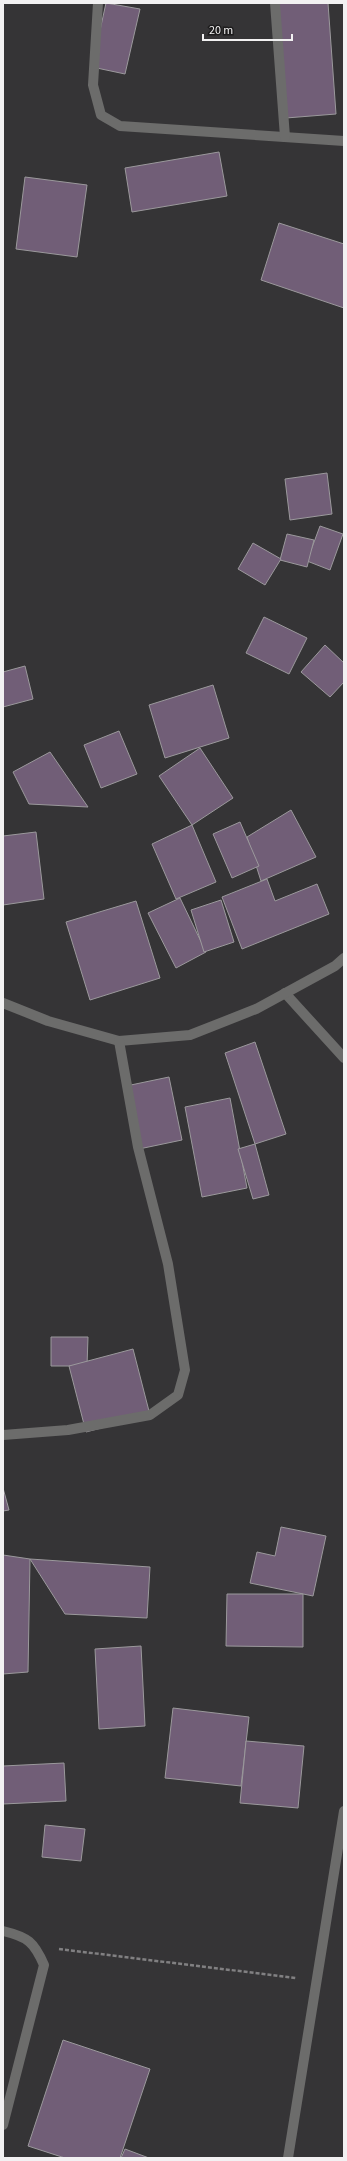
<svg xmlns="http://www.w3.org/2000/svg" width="347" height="2161" font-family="'Source Sans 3',sans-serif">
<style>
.building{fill:#715e77;stroke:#9b999c}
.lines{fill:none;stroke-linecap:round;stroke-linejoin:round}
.path{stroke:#818082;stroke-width:2.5;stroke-dasharray:4 2;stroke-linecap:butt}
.minor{stroke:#6c6c6b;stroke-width:10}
</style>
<rect width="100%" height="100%" fill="#353436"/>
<g class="building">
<polygon points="106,3 140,9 125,74 92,67"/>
<polygon points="278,3 328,3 336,114 286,118"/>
<polygon points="219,152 227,196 132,212 125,168"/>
<polygon points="25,177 87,185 77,257 16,249"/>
<polygon points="279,223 344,244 344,308 261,280"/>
<polygon points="327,473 332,514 290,520 285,479"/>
<polygon points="320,526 343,534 330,570 307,561"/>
<polygon points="287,534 314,540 307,567 280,560"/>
<polygon points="253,543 281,559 265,585 238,569"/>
<polygon points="264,617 307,638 289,674 246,653"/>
<polygon points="325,645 344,663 344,682 330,697 301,672"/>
<polygon points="25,666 33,699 3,707 3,672"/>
<polygon points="213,685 229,738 165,758 149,705"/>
<polygon points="119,731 137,774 101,788 84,745"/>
<polygon points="200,748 233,798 192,825 159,776"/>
<polygon points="50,752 88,807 29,804 13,772"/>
<polygon points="291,810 316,857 261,881 247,837"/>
<polygon points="240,822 259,866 232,878 213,834"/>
<polygon points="192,825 216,882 176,899 152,844"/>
<polygon points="36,832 44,899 3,905 3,836"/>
<polygon points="267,879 275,901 317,884 329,914 242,949 222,897"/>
<polygon points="180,898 206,952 176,968 148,913"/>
<polygon points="221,900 234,942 204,952 191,910"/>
<polygon points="136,901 160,978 90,1000 66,922"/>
<polygon points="255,1042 286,1134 255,1144 225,1053"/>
<polygon points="169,1077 182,1140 139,1149 126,1086"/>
<polygon points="230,1098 247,1188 202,1197 185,1107"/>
<polygon points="255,1144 269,1195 253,1199 238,1149"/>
<polygon points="51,1337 88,1337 87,1366 51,1366"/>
<polygon points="133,1349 150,1415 86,1432 69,1366"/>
<polygon points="3,1488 9,1510 3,1511"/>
<polygon points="281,1527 326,1536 313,1596 250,1583 257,1552 275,1556"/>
<polygon points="3,1555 30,1559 28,1672 3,1674"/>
<polygon points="30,1559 150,1567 147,1618 65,1614"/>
<polygon points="227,1594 303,1594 303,1647 226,1646"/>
<polygon points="141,1646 145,1726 99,1729 95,1649"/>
<polygon points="173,1708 249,1717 241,1786 165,1778"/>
<polygon points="246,1741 304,1746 298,1808 240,1803"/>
<polygon points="64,1763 66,1801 3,1804 3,1766"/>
<polygon points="45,1825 85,1829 81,1861 42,1857"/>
<polygon points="63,2040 150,2069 120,2158 65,2158 28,2146"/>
<polygon points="125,2149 149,2158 121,2158"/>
</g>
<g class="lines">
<polyline class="path" points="59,1949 296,1978"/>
<g class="minor">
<polyline points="98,3 93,85 101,115 120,126 344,141"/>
<polyline points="275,3 285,137"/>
<polyline points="285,993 344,1058"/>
<polyline points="3,1003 48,1021 119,1041 190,1035 256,1009 335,966 344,958"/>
<polyline points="3,1435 68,1430 150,1415 178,1395 185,1370 168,1264 138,1147 119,1041"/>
<path d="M3,1931C28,1937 34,1942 44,1965L3,2125"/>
<polyline points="288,2158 344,1811"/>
</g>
</g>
<rect width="347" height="2161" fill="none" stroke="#f2f1f2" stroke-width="8"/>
<path d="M203 34v6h89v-6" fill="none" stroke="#f2f1f2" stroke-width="2"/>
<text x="209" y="34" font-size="12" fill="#f2f1f2" stroke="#1d1c1d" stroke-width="3" paint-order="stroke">20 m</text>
</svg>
